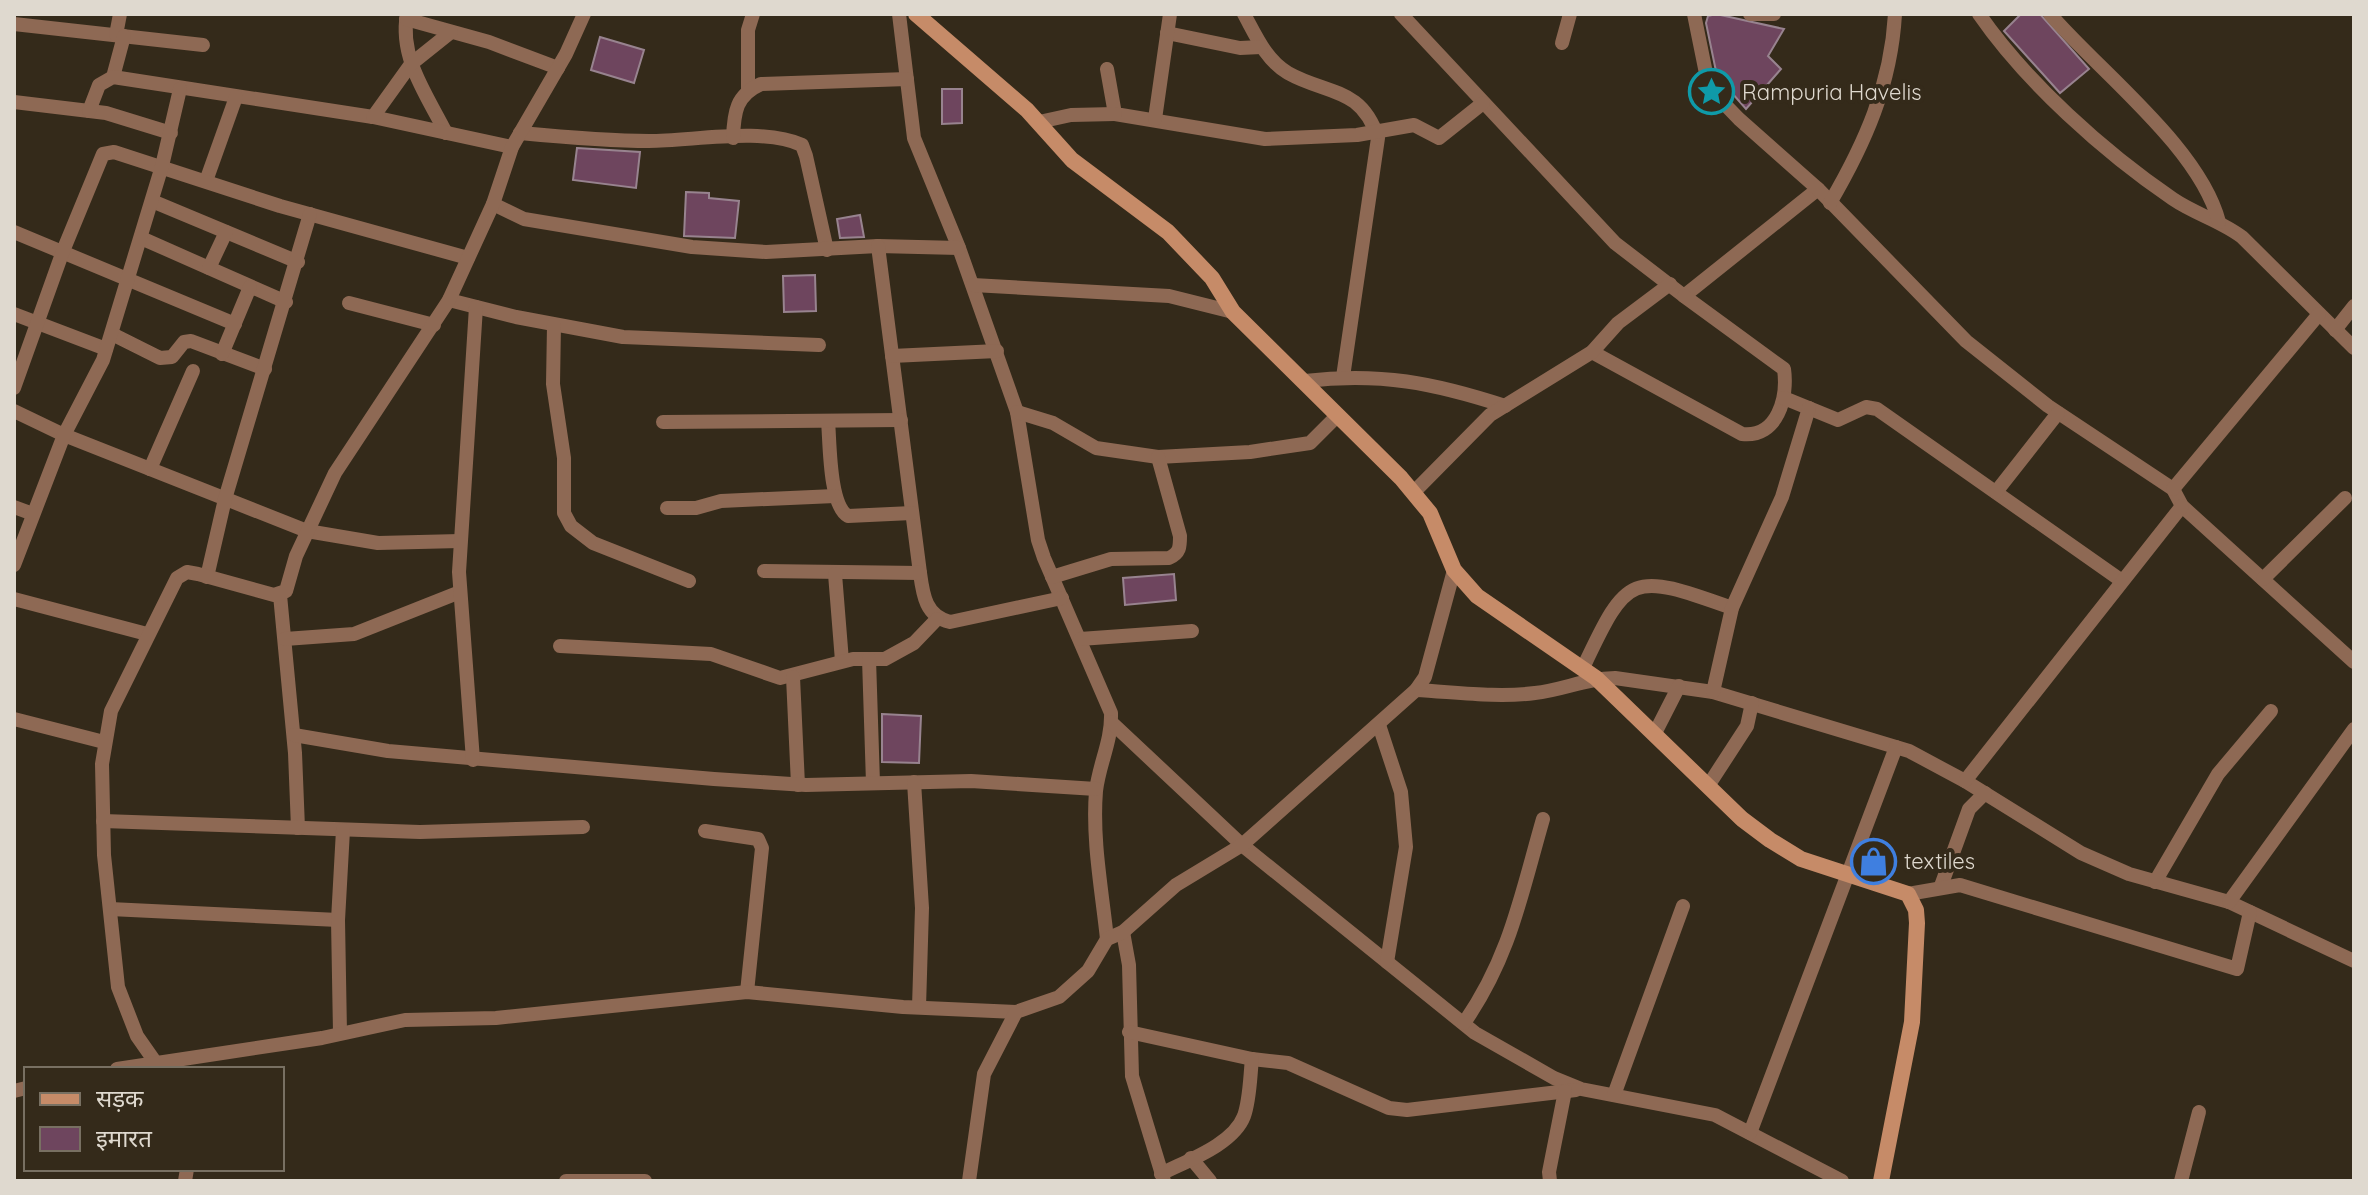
<svg xmlns="http://www.w3.org/2000/svg" width="2368" height="1195" font-family="Quicksand,'Noto Sans Devanagari',sans-serif">
<style>
.building{fill:#6e455e;stroke:#98838f;stroke-width:2}
.lines{fill:none;stroke-linecap:round;stroke-linejoin:round}
.street{stroke:#8e6954;stroke-width:14}
.secondary{stroke:#c68b68;stroke-width:16}
.labels{text-anchor:middle;dominant-baseline:central;stroke-width:8;stroke-linejoin:round;paint-order:stroke}
.poi-label{font-size:22px;fill:#dfd9cf;stroke:#342a1a;text-anchor:start}
</style>
<rect width="100%" height="100%" fill="#342a1a"/>
<g class="building">
<polygon points="1716,14 1784,29 1768,56 1781,69 1746,109 1717,76 1706,23 1708,16"/>
<polygon points="2021,14 2040,14 2089,69 2060,93 2004,31"/>
<polygon points="600,37 644,50 634,83 591,70"/>
<polygon points="942,89 962,89 962,123 942,124"/>
<polygon points="577,148 640,152 636,188 573,180"/>
<polygon points="686,192 709,193 709,198 739,201 735,238 684,236"/>
<polygon points="860,215 864,237 840,238 837,219"/>
<polygon points="815,275 816,311 784,312 783,276"/>
<polygon points="1174,574 1176,600 1125,605 1123,578"/>
<polygon points="882,714 921,716 919,763 882,762"/>
</g>
<g class="lines">
<g class="street">
<path d="M407,14C399,58 427,95 446,133"/>
<path d="M899,14L914,138L959,248L1017,412L1038,540L1044,558L1111,713C1112,741 1099,764 1096,791C1092,840 1102,891 1107,939"/>
<path d="M1244,14C1256,36 1266,60 1288,73C1327,95 1361,86 1378,138L1343,377"/>
<polyline points="1401,14 1615,243 1684,296 1818,189"/>
<polyline points="1694,14 1709,88 1739,119 1818,189 1966,341 2048,406 2173,489 2182,506 2354,662"/>
<polyline points="1750,14 1774,14"/>
<path d="M1979,14C2026,82 2104,152 2173,199C2195,214 2221,221 2242,237L2354,348"/>
<path d="M2050,14C2100,72 2200,148 2219,222"/>
<polyline points="406,19 489,42 558,68"/>
<polyline points="14,24 203,45"/>
<polyline points="1167,33 1240,48 1261,47"/>
<polyline points="116,35 120,14"/>
<polyline points="1562,43 1570,14"/>
<polyline points="1107,69 1115,114 1265,139 1357,135 1414,125 1439,138 1483,103"/>
<polyline points="113,77 124,36"/>
<polyline points="748,90 748,30 753,14"/>
<polyline points="14,102 106,113 171,133"/>
<polyline points="89,111 99,85 113,77 373,117 512,147"/>
<polyline points="373,117 411,64 451,32"/>
<polyline points="1155,119 1170,14"/>
<polyline points="1039,122 1071,115 1115,114"/>
<path d="M520,133C563,137 606,141 649,141C693,141 762,127 802,145L806,156L827,250"/>
<path d="M733,138C734,112 736,95 761,84L907,79"/>
<polyline points="206,181 236,97"/>
<polyline points="152,201 298,262"/>
<path d="M1830,203C1865,143 1891,85 1895,14"/>
<polyline points="493,204 524,219 692,247 766,252 878,246 959,248"/>
<polyline points="14,232 235,324"/>
<polyline points="141,238 286,302"/>
<path d="M878,246L920,573C923,596 926,616 950,622L1062,598"/>
<polyline points="209,268 226,232"/>
<polyline points="973,285 1169,296 1233,312"/>
<polyline points="449,300 516,317 623,337 819,345"/>
<polyline points="349,303 434,325"/>
<polyline points="14,314 106,349"/>
<polyline points="554,325 553,384 564,458 564,513 571,526 593,543 689,581"/>
<polyline points="2335,330 2354,306"/>
<polyline points="112,334 160,358 172,357 184,342 191,341 265,369"/>
<path d="M1592,352L1742,434C1778,438 1788,397 1784,369L1684,296"/>
<polyline points="222,354 250,287"/>
<polyline points="892,356 997,351"/>
<path d="M1305,381C1380,372 1434,383 1505,406"/>
<polyline points="14,388 63,251 103,154 114,152 280,206 468,258"/>
<polyline points="1784,398 1838,420 1866,407 1877,409 2122,581"/>
<polyline points="14,411 64,435 307,531 378,543 460,541"/>
<polyline points="1017,412 1053,423 1096,448 1158,457 1250,452 1310,443 1338,415"/>
<path d="M828,421C830,443 829,505 848,516L912,513"/>
<polyline points="663,422 901,420"/>
<polyline points="150,469 193,371"/>
<polyline points="2173,489 2319,314"/>
<polyline points="1996,492 2058,413"/>
<polyline points="1413,493 1490,415 1592,352 1618,323 1670,284"/>
<polyline points="14,507 33,514"/>
<polyline points="667,508 696,508 721,501 835,496"/>
<polyline points="14,565 64,435 103,360 162,166 180,89"/>
<polyline points="764,571 920,573"/>
<polyline points="835,574 842,661"/>
<polyline points="207,577 225,499 310,214"/>
<path d="M1052,577L1111,559L1169,558C1180,553 1180,547 1180,536L1158,457"/>
<polyline points="2263,579 2345,498"/>
<polyline points="280,595 295,753 298,828"/>
<polyline points="14,599 147,634"/>
<polyline points="285,639 354,634 460,592"/>
<polyline points="1080,639 1192,631"/>
<polyline points="560,646 711,654 780,678 853,659 885,659 914,643 937,619"/>
<polyline points="869,659 873,783"/>
<path d="M1583,668C1628,572 1631,572 1732,608"/>
<polyline points="793,677 798,785"/>
<path d="M1416,690C1455,692 1497,698 1535,693C1563,690 1587,678 1615,678L1713,692L1909,751L1965,781L2081,853L2129,874L2229,902L2354,961"/>
<polyline points="1713,692 1732,608 1782,497 1809,408"/>
<polyline points="14,719 104,742"/>
<polyline points="1111,722 1242,845 1475,1033 1554,1078 1581,1089 1715,1115 1842,1181"/>
<polyline points="1379,725 1401,792 1406,847 1387,962"/>
<polyline points="1655,733 1679,686"/>
<polyline points="294,735 388,751 714,779 806,785 971,781 1096,789"/>
<polyline points="473,760 459,572 476,307"/>
<polyline points="1965,781 2182,506"/>
<polyline points="914,782 922,908 919,1007"/>
<polyline points="1708,786 1747,726 1752,703"/>
<polyline points="103,821 420,832 583,827"/>
<polyline points="705,831 758,839 762,848 747,992"/>
<polyline points="2155,882 2218,774 2271,711"/>
<polyline points="1941,886 1969,809 1985,793"/>
<polyline points="1908,894 1960,885 2237,969 2250,912"/>
<polyline points="2229,902 2354,729"/>
<polyline points="110,909 338,920"/>
<polyline points="1123,932 1129,965 1132,1076 1164,1181"/>
<path d="M1464,1023C1510,957 1521,895 1543,819"/>
<polyline points="1129,1032 1252,1059 1288,1063 1389,1108 1407,1110 1576,1090"/>
<polyline points="340,1033 338,920 343,830"/>
<polyline points="158,1066 137,1036 118,987 104,855 102,764 111,711 177,578 187,572 198,574 274,595 286,591 296,556 335,473 449,300 493,204 512,147 566,54 584,14"/>
<polyline points="117,1069 322,1038 405,1020 496,1018 747,992 903,1007 1016,1012 1059,997 1088,971 1107,939 1123,932 1176,885 1242,845 1416,690 1425,677 1454,570"/>
<polyline points="14,1091 26,1088"/>
<polyline points="1614,1095 1683,906"/>
<polyline points="1750,1133 1896,747"/>
<polyline points="1191,1158 1210,1181"/>
<path d="M1161,1174C1186,1161 1233,1145 1244,1116C1250,1099 1250,1077 1252,1059"/>
<polyline points="185,1181 187,1169"/>
<polyline points="566,1181 645,1181"/>
<polyline points="969,1181 984,1074 1016,1012"/>
<polyline points="1550,1181 1549,1172 1565,1091"/>
<polyline points="2181,1181 2199,1112"/>
</g>
<polyline class="secondary" points="916,14 1027,110 1072,160 1168,232 1212,278 1233,312 1401,478 1430,513 1454,570 1477,596 1596,678 1742,819 1770,840 1801,859 1908,894 1916,910 1917,923 1912,1022 1881,1181"/>
</g>
<defs>
<symbol id="sight-ring" viewBox="-11 -11 22 22"><circle r="9.5" fill="#342a1a" stroke="#0f9aa8" stroke-width="1.5"/><path d="M0-6L1.8-2.2L6-1.7L2.9 1.2L3.7 5.4L0 3.3L-3.7 5.4L-2.9 1.2L-6-1.7L-1.8-2.2Z" fill="#0f9aa8"/></symbol>
<symbol id="shop-ring" viewBox="-11 -11 22 22"><circle r="9.5" fill="#342a1a" stroke="#3f7fe0" stroke-width="1.5"/><path d="M-5-2.5h2.3a2.7 3.5 0 0 1 5.4 0H5L5.5 6h-11ZM-1.5-2.5h3a1.5 2.3 0 0 0-3 0Z" fill="#3f7fe0"/></symbol>
</defs>
<g fill-rule="evenodd">
<use href="#sight-ring" x="1686" y="66" width="51" height="51"/>
<use href="#shop-ring" x="1848" y="836" width="51" height="51"/>
</g>
<g class="labels">
<g class="poi-label">
<text x="1742" y="92">Rampuria Havelis</text>
<text x="1904" y="861">textiles</text>
</g>
</g>
<rect width="2368" height="1195" fill="none" stroke="#dfd9cf" stroke-width="32"/>
<rect x="24" y="1067" width="260" height="104" fill="#342a1a" stroke="#787062" stroke-width="2"/>
<rect x="40" y="1093" width="40" height="12" fill="#c68b68" stroke="#787062" stroke-width="2"/>
<text x="96" y="1107" font-size="24" fill="#dfd9cf">सड़क</text>
<rect x="40" y="1127" width="40" height="24" fill="#6e455e" stroke="#787062" stroke-width="2"/>
<text x="96" y="1147" font-size="24" fill="#dfd9cf">इमारत</text>
</svg>
